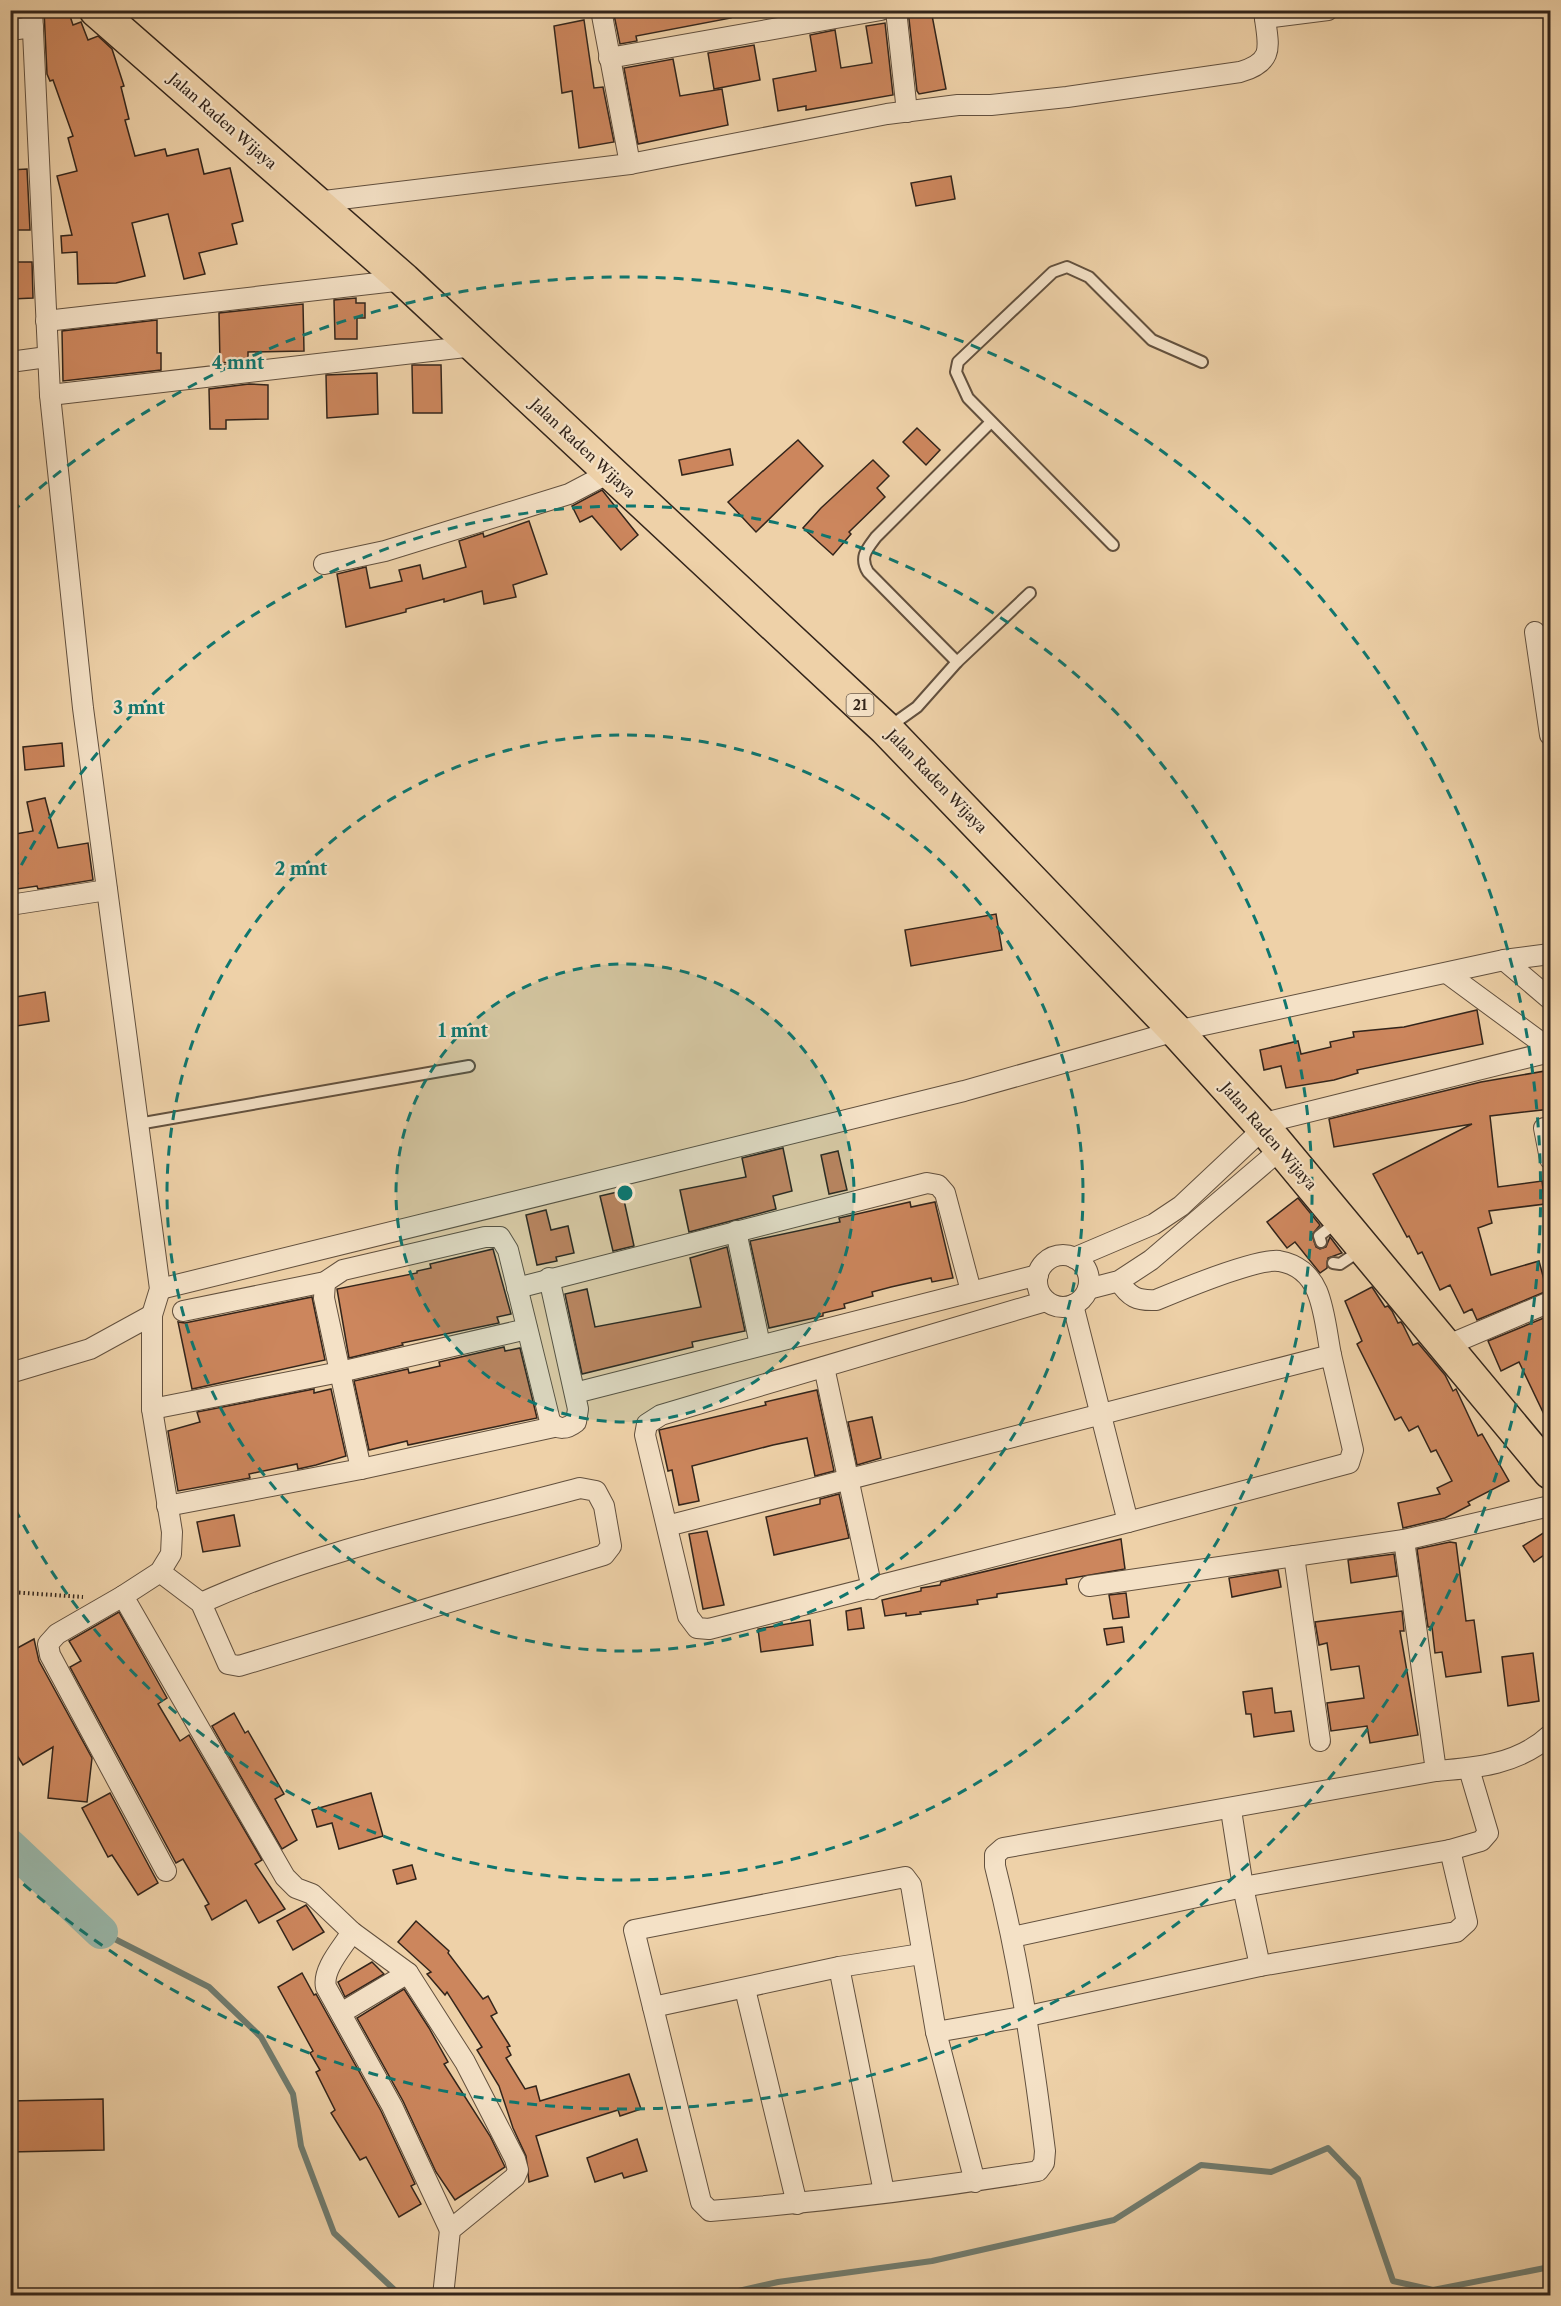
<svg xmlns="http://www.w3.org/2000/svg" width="1561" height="2306" font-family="'Libre Caslon Text',serif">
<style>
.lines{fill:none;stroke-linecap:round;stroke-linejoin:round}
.stream{stroke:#707d71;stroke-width:6}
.river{stroke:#99b7aa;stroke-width:34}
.building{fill:#cc865d;stroke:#33251b;stroke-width:1.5}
.service-casing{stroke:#62503e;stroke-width:14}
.minor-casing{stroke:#62503e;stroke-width:22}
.trunk-casing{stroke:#33251b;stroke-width:36}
.path{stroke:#33251b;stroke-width:4;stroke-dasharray:1.5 3;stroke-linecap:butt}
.service{stroke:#f4e1c6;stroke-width:10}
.minor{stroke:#f4e1c6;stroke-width:20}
.trunk{stroke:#eed1a8;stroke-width:33}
.ring{fill:none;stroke:#0f766e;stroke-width:3;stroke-dasharray:10 8}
.labels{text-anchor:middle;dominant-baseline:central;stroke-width:4.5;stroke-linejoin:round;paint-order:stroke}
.shield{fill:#f4e1c6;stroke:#6d5d4e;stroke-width:1.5}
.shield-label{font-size:14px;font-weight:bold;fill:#33251b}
.street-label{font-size:15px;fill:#33251b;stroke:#f4e1c6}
.centre{fill:#0f766e;stroke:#f4e1c6;stroke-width:3}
.ring-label{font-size:18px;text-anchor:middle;font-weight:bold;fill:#0f766e;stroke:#f4e1c6;stroke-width:4.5;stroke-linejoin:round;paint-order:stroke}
</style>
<rect width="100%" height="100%" fill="#eed1a8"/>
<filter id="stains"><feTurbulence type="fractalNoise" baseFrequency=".00333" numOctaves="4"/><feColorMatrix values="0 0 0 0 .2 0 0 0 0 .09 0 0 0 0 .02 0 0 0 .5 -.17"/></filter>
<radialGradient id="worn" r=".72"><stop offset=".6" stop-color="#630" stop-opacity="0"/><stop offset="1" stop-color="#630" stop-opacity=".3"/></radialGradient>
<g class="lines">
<g class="stream">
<polyline points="101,1932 209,1987 261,2037 293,2094 301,2146 334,2233 401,2296"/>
<polyline points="716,2296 778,2282 932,2261 1114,2220 1201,2165 1271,2172 1328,2148 1358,2179 1393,2281 1433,2290 1550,2267"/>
</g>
<polyline class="river" points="10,1846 101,1932"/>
</g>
<g class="building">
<polygon points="44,10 68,10 73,25 81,22 88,40 98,36 112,49 124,86 121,87 129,119 125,120 135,156 165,149 167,156 198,149 204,174 230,168 243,221 232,224 237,244 199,253 205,274 184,279 168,214 132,223 145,276 116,283 78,284 77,252 62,253 61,236 72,235 57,176 77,171 68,138 73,136 53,80 50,81 47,74"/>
<polygon points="613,10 730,10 731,18 636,36 637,41 620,44"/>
<polygon points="908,10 931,10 946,89 919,94 917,91"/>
<polygon points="584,20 594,88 603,87 614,142 579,148 572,91 562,93 554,26"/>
<polygon points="885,23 893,95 806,110 806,106 778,111 773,79 816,71 810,35 835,30 841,68 872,63 866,26"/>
<polygon points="754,45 760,80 714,89 708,53"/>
<polygon points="673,59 680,96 722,89 728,125 638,144 624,68"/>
<polygon points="27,169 30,230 10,230 10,170"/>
<polygon points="951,176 955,199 916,206 911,183"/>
<polygon points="11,262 32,262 33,298 12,299"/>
<polygon points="356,298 356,303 365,303 365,318 357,318 357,339 335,339 334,300"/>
<polygon points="303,304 304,351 248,352 248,360 220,363 219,313"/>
<polygon points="157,320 157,353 161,353 161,370 63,381 62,331"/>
<polygon points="412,365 441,365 442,413 413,413"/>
<polygon points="377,373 378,414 327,418 326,375"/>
<polygon points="249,384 268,385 268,419 226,420 226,429 210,429 209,389"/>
<polygon points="917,428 940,450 926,465 903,442"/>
<polygon points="798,440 823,466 756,532 728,502"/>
<polygon points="730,449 733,465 682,475 679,460"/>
<polygon points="873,460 889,476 877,488 885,497 849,532 851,534 833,555 803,528 821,508"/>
<polygon points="602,490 638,535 621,550 592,516 580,522 572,506"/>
<polygon points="529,521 547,574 513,585 516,597 484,604 482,591 444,602 444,599 406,609 406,612 346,627 337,574 366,567 370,588 402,581 399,570 420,565 423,579 466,567 459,541 483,533 484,537"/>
<polygon points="62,743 64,766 25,770 23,747"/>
<polygon points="45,798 58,848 88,843 93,880 38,889 37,886 10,890 10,835 33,831 27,802"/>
<polygon points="996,914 1002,950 911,966 905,930"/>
<polygon points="45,992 49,1021 10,1027 10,998"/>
<polygon points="1477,1010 1483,1044 1357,1070 1358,1073 1334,1080 1286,1088 1281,1066 1264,1070 1260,1050 1298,1041 1301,1054 1331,1047 1330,1042 1354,1037 1353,1032 1404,1027"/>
<polygon points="1551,1070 1551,1109 1490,1116 1498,1187 1542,1181 1545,1204 1489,1211 1492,1223 1478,1228 1491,1275 1539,1261 1547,1291 1477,1320 1472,1309 1464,1313 1450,1285 1440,1290 1422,1252 1418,1254 1409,1236 1407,1237 1373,1174 1472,1124 1334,1147 1329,1119 1481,1082"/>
<polygon points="783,1148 792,1191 773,1196 776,1209 689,1232 680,1190 746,1177 742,1158"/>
<polygon points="838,1151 847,1190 829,1194 821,1155"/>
<polygon points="622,1191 634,1246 613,1251 600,1196"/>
<polygon points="1298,1198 1320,1225 1312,1235 1316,1247 1320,1249 1326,1247 1330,1237 1342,1253 1328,1258 1327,1268 1320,1273 1295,1242 1287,1248 1267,1222"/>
<polygon points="910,1202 911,1207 935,1202 953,1278 932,1282 931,1278 891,1287 872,1292 873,1296 844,1304 845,1308 823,1313 823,1316 769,1328 750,1241 840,1222 839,1218"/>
<polygon points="546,1210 551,1230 568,1226 574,1253 556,1257 557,1261 537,1265 526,1215"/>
<polygon points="727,1247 745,1331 692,1342 693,1347 582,1374 565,1294 587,1289 595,1327 701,1307 690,1258"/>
<polygon points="493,1249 511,1314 497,1317 499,1323 402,1343 403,1345 349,1358 337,1289 417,1273 417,1271 431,1268 430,1264"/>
<polygon points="1372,1287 1385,1307 1388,1306 1392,1311 1398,1323 1401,1322 1403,1325 1413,1345 1418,1343 1445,1375 1453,1391 1456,1389 1478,1436 1482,1434 1509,1481 1468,1502 1470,1505 1445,1518 1403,1528 1398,1503 1440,1494 1437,1488 1452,1481 1436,1450 1431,1452 1418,1426 1409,1431 1401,1417 1395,1420 1357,1344 1362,1341 1345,1301"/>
<polygon points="312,1297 325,1360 192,1389 178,1322 185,1323"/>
<polygon points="1551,1315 1551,1429 1519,1362 1501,1371 1488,1341"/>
<polygon points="504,1347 505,1351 520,1348 537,1418 408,1445 407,1441 369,1450 354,1381 408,1369 409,1373 440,1366 439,1362"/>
<polygon points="314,1389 314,1393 331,1389 346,1456 316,1465 298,1469 297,1464 249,1474 250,1478 178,1491 168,1431 200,1422 197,1412"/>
<polygon points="817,1390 834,1471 815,1476 807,1438 773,1445 692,1466 699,1501 679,1505 672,1470 668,1471 659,1430 766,1405 765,1402"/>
<polygon points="872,1417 881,1458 857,1465 848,1422"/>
<polygon points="839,1494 849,1538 774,1555 766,1517 820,1504 820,1499"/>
<polygon points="234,1515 240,1546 203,1552 197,1522"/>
<polygon points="1551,1528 1551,1550 1534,1562 1523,1546"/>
<polygon points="707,1531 724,1605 703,1609 689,1534"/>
<polygon points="1121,1539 1125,1569 1066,1579 1067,1584 997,1594 997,1597 977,1600 978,1604 920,1612 921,1614 906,1616 906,1613 885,1616 882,1600 921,1591 921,1588 940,1585 941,1582"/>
<polygon points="1450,1542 1456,1543 1466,1621 1474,1620 1481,1672 1446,1677 1442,1652 1435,1653 1432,1627 1428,1627 1417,1549"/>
<polygon points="1394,1554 1397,1576 1351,1583 1348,1560"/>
<polygon points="1278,1570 1281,1587 1232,1597 1229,1578"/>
<polygon points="1126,1593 1129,1617 1113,1619 1109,1595"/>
<polygon points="861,1608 864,1628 848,1630 846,1611"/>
<polygon points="1402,1611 1404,1631 1400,1631 1418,1735 1370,1743 1367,1726 1331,1731 1327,1703 1364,1698 1359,1666 1331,1670 1327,1643 1319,1645 1315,1622"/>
<polygon points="119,1612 167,1698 158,1704 180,1741 189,1735 262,1860 255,1864 285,1909 259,1923 246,1900 212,1920 205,1906 209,1904 183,1859 176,1863 70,1667 81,1661 69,1641"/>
<polygon points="810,1620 813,1645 761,1652 758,1629"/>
<polygon points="1122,1627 1124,1642 1107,1645 1104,1629"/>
<polygon points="34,1639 39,1661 92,1758 87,1802 48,1798 53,1747 23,1765 10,1744 10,1652"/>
<polygon points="1533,1653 1539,1701 1508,1706 1502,1657"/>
<polygon points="1272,1688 1275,1713 1291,1711 1294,1731 1254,1737 1251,1714 1246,1714 1243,1692"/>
<polygon points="234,1713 245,1733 248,1731 284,1794 275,1799 297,1840 282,1849 212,1726"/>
<polygon points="110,1793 158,1883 138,1895 112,1855 108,1857 82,1808"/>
<polygon points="371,1793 383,1836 339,1849 332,1823 317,1827 312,1810"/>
<polygon points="412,1865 416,1879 397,1884 393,1870"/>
<polygon points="306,1905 324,1932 293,1950 277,1921"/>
<polygon points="416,1921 449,1951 448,1953 483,1999 488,1996 497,2013 491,2016 510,2046 507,2047 511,2055 506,2058 525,2089 536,2086 540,2101 629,2074 641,2109 620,2116 618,2110 536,2136 548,2176 529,2182 526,2156 513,2128 499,2086 477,2050 482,2047 447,1992 445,1995 427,1974 431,1972 398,1942"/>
<polygon points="372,1962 384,1974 345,1997 338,1982"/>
<polygon points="302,1973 314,1995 316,1994 381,2111 415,2184 411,2186 421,2204 399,2217 366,2157 360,2160 331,2113 335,2110 316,2072 320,2070 310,2053 313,2051 278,1987"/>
<polygon points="404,1989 429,2028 448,2062 444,2064 490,2136 505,2167 455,2200 436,2172 403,2101 357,2018"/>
<polygon points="103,2099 104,2150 10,2152 10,2101"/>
<polygon points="637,2139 647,2171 624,2178 622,2173 595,2182 587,2158"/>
</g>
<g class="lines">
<defs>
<g id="service">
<polyline points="1113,545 968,398 956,372 958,362 1053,272 1067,267 1089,277 1152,340 1202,362"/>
<path d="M957,662L868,572C859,557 867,549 876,537L991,422"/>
<polyline points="889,727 917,707 957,662 1030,593"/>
<polyline points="138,1124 469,1066"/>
<polyline points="1321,1242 1319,1236 1338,1221"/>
<polyline points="1333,1263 1340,1264 1361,1250"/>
</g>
<g id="minor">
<polyline points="32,10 50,395 83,708 160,1289 152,1315 152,1409 172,1532 171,1554 160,1572 123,1596 285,1877 296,1888 312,1894 352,1932 408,1973 465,2062 515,2159 518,2170 515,2177 450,2230 443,2296"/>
<polyline points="601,10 630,164"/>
<polyline points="896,10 907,112"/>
<polyline points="1265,18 1328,10"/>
<polyline points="10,30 33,27"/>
<polyline points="609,58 881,10"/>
<path d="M316,202L630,164L887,114L958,105H991L1067,97L1240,72C1278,61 1267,43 1264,10"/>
<polyline points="46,321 404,280"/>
<polyline points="10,362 47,357"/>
<polyline points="50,395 474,346"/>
<polyline points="324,564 385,551 569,494 609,473"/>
<polyline points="1535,632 1550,735"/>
<polyline points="10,905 107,890"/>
<polyline points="1504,960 1550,999"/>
<polyline points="1448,974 1550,1049"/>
<polyline points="1260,1124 1550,1052"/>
<polyline points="1544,1128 1550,1159"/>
<polyline points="736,1231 760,1345"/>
<circle cx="1063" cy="1281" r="26"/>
<polyline points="1074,1258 1154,1224 1181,1206 1264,1128"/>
<path d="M1119,1281C1129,1297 1137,1301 1156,1300C1180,1290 1257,1258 1279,1261C1297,1264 1310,1275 1317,1291C1325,1310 1327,1335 1331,1355"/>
<polyline points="325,1282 324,1298 361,1469"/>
<polyline points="517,1288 927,1183 938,1185 945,1193 971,1291"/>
<polyline points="160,1289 964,1091 1176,1031 1504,960 1550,954"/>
<polyline points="1088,1289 1119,1281 1151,1260 1281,1149"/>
<polyline points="1046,1301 661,1415 647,1424 645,1435 688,1616 697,1628 709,1629 1128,1522 1073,1305"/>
<path d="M183,1311L325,1282L343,1270L485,1237H500L508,1250L550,1421C558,1431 567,1429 576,1422L578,1409L549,1278"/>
<polyline points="1446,1346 1550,1302"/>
<polyline points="824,1367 872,1589"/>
<polyline points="10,1373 90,1349 152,1315"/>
<polyline points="575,1393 1038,1275"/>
<polyline points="152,1409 340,1372 527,1329"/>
<polyline points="167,1506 361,1469 554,1427"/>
<polyline points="667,1526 1331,1355 1353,1450 1349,1463 1128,1522"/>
<polyline points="1404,1540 1436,1771"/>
<polyline points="1294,1556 1320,1741"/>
<path d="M160,1572L201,1603L228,1664L239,1666L604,1555L611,1546L604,1506L596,1491L580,1488C453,1522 321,1549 201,1603"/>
<polyline points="1089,1586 1404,1540 1550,1506"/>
<polyline points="123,1596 57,1634 48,1644 50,1655 166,1871"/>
<polyline points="1231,1810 1243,1887 1260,1966"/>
<path d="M352,1932C343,1947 322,1969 326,1987L392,2106L450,2230"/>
<polyline points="1013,1937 1243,1887 1450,1850 1481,1841 1488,1833 1469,1769"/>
<polyline points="839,1967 884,2192"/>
<polyline points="745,1989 797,2204"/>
<polyline points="653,2007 839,1967 921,1954"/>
<polyline points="341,2013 408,1973"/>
<polyline points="936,2032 1028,2016 1260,1966 1456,1932 1467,1922 1450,1850"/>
<path d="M975,2182L936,2032L911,1885L905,1877L634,1930L701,2202L710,2211C819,2202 929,2189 1038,2171L1044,2163L1045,2151C1033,2055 1019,1960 995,1866V1855L1003,1848L1436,1771C1477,1768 1519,1764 1550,1735"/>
</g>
<polyline id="trunk" points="96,10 404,280 886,729 1176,1031 1264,1128 1550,1472"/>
</defs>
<use href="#service" class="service-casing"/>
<use href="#minor" class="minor-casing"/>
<use href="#trunk" class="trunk-casing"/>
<polyline class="path" points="10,1592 83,1597"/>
<use href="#service" class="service"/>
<use href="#minor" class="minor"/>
<use href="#trunk" class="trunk"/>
</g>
<circle cx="625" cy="1193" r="229" fill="#0f766e" fill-opacity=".12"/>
<g class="ring">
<circle cx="625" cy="1193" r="229"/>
<circle cx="625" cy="1193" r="458"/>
<path d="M13 881A687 687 0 1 1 13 1505"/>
<path d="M12 512A916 916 0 1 1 12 1874"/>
</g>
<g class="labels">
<rect class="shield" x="846.5" y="694" width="27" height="22" rx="4.5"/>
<g class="shield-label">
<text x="860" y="705">21</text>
</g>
<g class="street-label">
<text transform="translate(223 121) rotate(41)">Jalan Raden Wijaya</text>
<text transform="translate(583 448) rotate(43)">Jalan Raden Wijaya</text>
<text transform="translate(937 781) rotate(46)">Jalan Raden Wijaya</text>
<text transform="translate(1269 1136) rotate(49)">Jalan Raden Wijaya</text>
</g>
</g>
<circle cx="625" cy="1193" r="9" class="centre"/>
<g class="ring-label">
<text x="238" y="369">4 mnt</text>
<text x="139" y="714">3 mnt</text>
<text x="301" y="875">2 mnt</text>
<text x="463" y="1037">1 mnt</text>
</g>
<rect width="1561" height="2306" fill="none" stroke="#eed1a8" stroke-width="36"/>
<rect x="12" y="12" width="1537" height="2282" fill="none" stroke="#33251b" stroke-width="3"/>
<rect x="18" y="18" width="1525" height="2270" fill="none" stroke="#33251b" stroke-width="1.5"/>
<rect width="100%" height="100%" filter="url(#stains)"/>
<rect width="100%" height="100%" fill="url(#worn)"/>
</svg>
